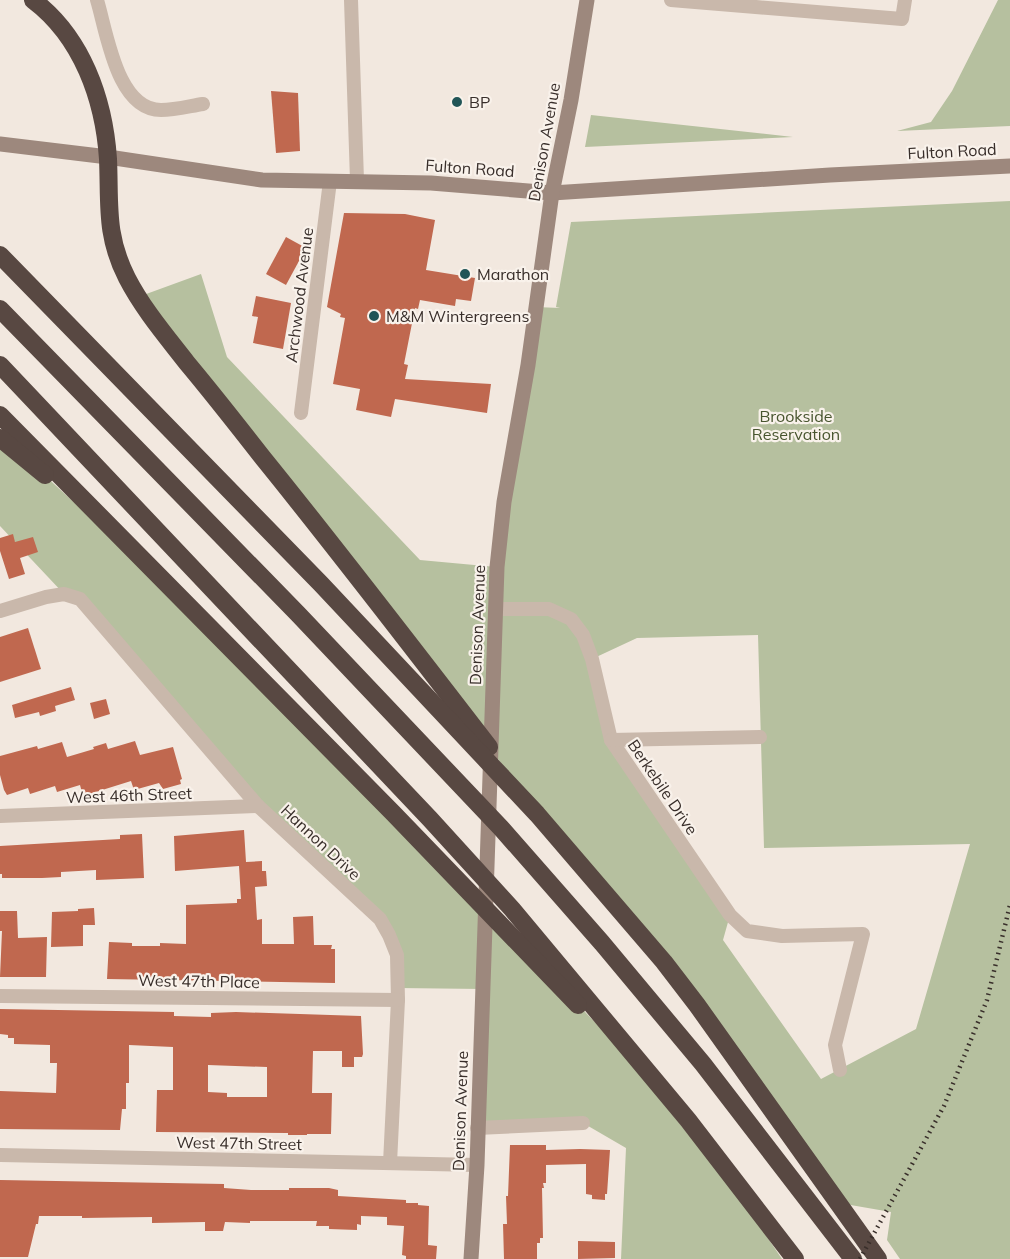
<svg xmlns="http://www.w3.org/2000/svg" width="1010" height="1259" font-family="Mulish,sans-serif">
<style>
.green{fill:#b6c09f;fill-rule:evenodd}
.building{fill:#c0684f;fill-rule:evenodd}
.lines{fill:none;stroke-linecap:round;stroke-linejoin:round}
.minor{stroke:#c9b8ab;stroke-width:14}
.secondary{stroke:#9d887d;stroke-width:15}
.motorway{stroke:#584842;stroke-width:18}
.rail{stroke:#382e2a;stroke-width:4.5;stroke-dasharray:1.5 4.5;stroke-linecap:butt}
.poi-dot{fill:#215557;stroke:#f9f2eb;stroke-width:2}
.labels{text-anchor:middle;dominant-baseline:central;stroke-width:4.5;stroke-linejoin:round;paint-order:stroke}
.poi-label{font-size:16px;fill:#382e2a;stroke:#f9f2eb;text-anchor:start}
.street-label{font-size:16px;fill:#382e2a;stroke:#f9f2eb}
.park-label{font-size:16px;fill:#48552f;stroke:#f9f2eb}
</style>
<rect width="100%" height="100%" fill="#f2e8df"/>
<g class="green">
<polygon points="998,0 1010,0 1010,126 897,131 931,122 952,91"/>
<polygon points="591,115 793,137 585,147"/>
<path d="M1010,201V1259H900L887,1240L891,1212L839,1203L754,1084L537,814L491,749L138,297L201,274L227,357L420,560L496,567L536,307L560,308L556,307L571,222ZM758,635L764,848L970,844L916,1029L821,1079L723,940L730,915L611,740L592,659L637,638Z"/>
<polygon points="0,438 41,472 192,611 393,813 614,1042 746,1206 782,1259 621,1259 626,1148 583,1123 477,1128 482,989 398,988 389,935 258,806 80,599 64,594 0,526"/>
</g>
<g class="building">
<polygon points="271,91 298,93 300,151 276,153"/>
<polygon points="344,213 405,214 435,220 426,270 475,278 471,301 456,299 455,306 420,300 418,309 415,308 404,364 408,365 405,379 491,384 487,413 395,399 391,417 356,410 360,389 333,384 345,318 340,317 341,314 327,307"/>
<polygon points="286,237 306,248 286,285 266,274"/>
<polygon points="256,296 291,303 283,349 253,343 258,317 252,316"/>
<polygon points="13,534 15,542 33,537 38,552 20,558 25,574 9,579 0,551 0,538"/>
<polygon points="28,628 41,669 0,682 0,637"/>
<polygon points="71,687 75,700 55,706 56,711 40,716 39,712 15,718 12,705"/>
<polygon points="106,699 110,714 94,719 90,703"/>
<polygon points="135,741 140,755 173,747 182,779 180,780 181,784 163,789 159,783 134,790 131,781 83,796 80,785 57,792 55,786 30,794 28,788 7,795 4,790 0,775 0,756 37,746 38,749 62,742 67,757 94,749 93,747 106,743 108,749"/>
<polygon points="244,830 246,862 262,861 262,871 266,871 267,886 255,887 257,920 262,919 262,944 294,944 293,917 313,916 314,945 332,945 331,949 335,949 335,983 107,979 109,942 132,943 132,946 160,946 160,943 186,944 186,905 237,903 237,899 241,899 239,866 175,871 174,836"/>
<polygon points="142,834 144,878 96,880 96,870 61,872 61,877 42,878 2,878 2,874 0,874 0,846 120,839 120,835"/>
<polygon points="94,908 95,925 83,925 83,946 51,947 52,912 78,911 78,909"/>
<polygon points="0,911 17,911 18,938 47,937 46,977 0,977 2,931 0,931"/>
<path d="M0,1009L174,1012V1016L211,1017V1013L236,1012L361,1016L363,1054L362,1057H354V1067H342V1051H313L312,1093H332L331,1134H307V1135H288V1133L156,1132L157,1090H173V1047L129,1045V1083H126V1109H122L120,1130L0,1129V1091L56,1093L57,1063H50V1045L14,1044V1038H8V1035L0,1034ZM208,1065L267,1067V1097H227V1093L208,1092Z"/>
<polygon points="510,1145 546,1145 546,1150 580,1149 610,1150 607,1194 605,1194 605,1200 592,1199 592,1195 586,1194 586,1164 546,1165 546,1183 543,1183 544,1188 542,1188 543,1238 540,1238 540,1243 537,1243 537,1259 504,1259 503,1224 507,1224 506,1196 508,1196"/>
<polygon points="0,1180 224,1184 224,1188 251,1190 289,1190 289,1188 329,1188 338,1190 338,1196 406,1200 406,1203 418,1203 418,1205 429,1206 428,1245 437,1246 436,1259 406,1259 406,1256 402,1255 404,1226 387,1225 387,1217 361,1216 361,1225 357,1224 357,1230 329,1229 329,1226 316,1226 317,1221 250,1221 250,1223 225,1222 223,1231 205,1231 205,1222 152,1223 152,1217 82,1218 82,1216 39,1216 38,1224 36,1224 28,1257 0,1257"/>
<polygon points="578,1241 615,1242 615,1258 578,1259"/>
</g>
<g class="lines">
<g class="minor">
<path d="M97,0C107,33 117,110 161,110C175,110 190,106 203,104"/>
<polyline points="351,0 357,180"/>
<polyline points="671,0 902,19 905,0"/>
<polyline points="301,413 330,181"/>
<polyline points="495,609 549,609 571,619 583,635 592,659 611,740 730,915 747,931 782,936 863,934 835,1045 840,1070"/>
<polyline points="0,611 46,597 64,594 80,599 258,806 380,919 389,935 397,955 398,1000 390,1163"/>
<polyline points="611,740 760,737"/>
<polyline points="0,816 258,806"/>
<polyline points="0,996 398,1000"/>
<polyline points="477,1128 583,1123"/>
<polyline points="0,1155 477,1165"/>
</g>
<g class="secondary">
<polyline points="0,144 108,157 262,180 431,183 552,193 830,175 1010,166"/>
<polyline points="471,1259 477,1165 497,567 504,502 528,365 552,193 571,100 587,0"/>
</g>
<g class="motorway">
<path d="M33,0C82,37 104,99 108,159C110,204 105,235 127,278C143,309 166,336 187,363C213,394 238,426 263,458C340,553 414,650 489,747"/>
<polyline points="0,255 321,584 537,814 664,962 697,1005 878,1259"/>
<polyline points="0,309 298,614 501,828 602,943 703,1064 853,1259"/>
<polyline points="0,365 430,819 512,909 688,1120 795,1259"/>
<polyline points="0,415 393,813 578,1005"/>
<polyline points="0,438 45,475"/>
</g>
<polyline class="rail" points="860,1259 944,1106 987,1000 1010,905"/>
</g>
<g class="poi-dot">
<circle cx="457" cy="102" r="6"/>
<circle cx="465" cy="274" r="6"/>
<circle cx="374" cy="316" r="6"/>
</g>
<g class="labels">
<g class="poi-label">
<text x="469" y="102">BP</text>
<text x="477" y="274">Marathon</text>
<text x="386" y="316">M&amp;M Wintergreens</text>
</g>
<g class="street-label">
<text transform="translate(544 142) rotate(-80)">Denison Avenue</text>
<text transform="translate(952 151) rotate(-3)">Fulton Road</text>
<text transform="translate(470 168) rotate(4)">Fulton Road</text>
<text transform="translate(299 295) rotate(-83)">Archwood Avenue</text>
<text transform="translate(477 625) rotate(-88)">Denison Avenue</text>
<text transform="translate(663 787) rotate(56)">Berkebile Drive</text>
<text transform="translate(129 795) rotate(-2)">West 46th Street</text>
<text transform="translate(321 842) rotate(43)">Hannon Drive</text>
<text transform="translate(199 981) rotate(1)">West 47th Place</text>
<text transform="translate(460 1111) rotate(-88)">Denison Avenue</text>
<text transform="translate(239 1143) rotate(1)">West 47th Street</text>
</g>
<g class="park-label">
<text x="796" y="416">Brookside<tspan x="796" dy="18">Reservation</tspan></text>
</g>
</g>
</svg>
